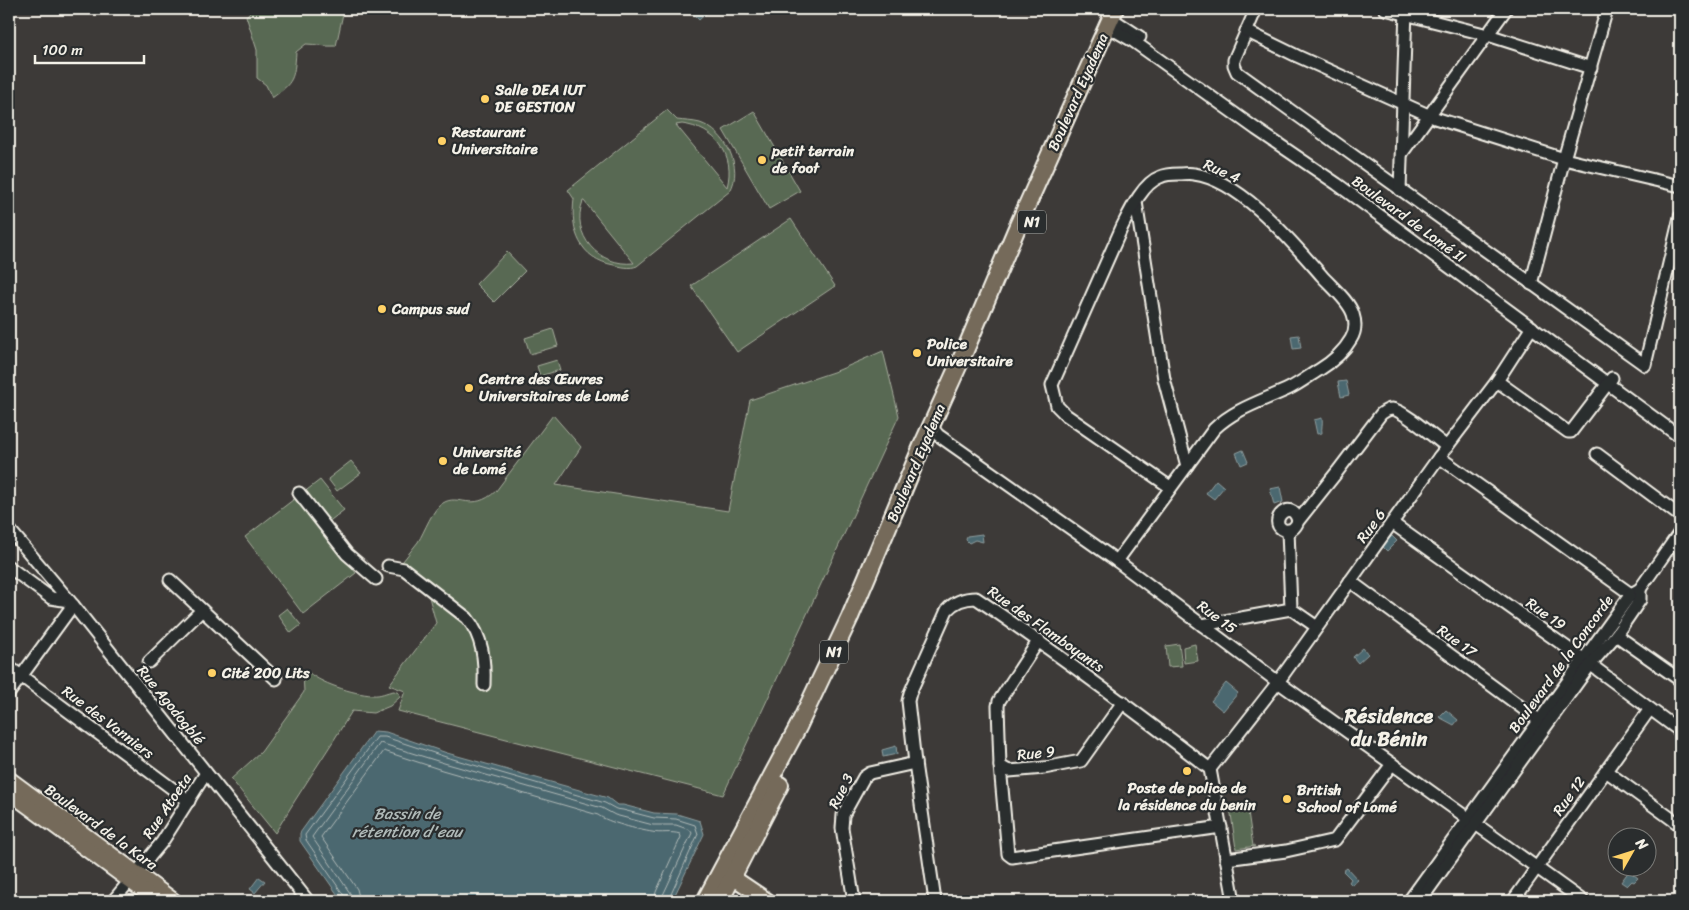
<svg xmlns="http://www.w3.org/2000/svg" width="1689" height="910" font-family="Sriracha,sans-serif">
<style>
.green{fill:#596952;stroke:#a6ad9d;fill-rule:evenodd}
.water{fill:#4b676f;stroke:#8f9e9f}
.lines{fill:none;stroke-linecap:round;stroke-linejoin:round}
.shore{stroke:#b0bab8;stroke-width:1}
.minor-casing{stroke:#f4f1e8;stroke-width:15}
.major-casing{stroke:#f4f1e8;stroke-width:18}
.highway-casing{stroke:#f4f1e8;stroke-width:20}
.minor{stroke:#2a2d2e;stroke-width:11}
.major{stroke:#746a5a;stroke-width:14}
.highway{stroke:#746a5a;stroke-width:16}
.poi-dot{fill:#ffd166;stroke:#2a2d2e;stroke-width:2}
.labels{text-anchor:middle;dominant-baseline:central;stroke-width:4.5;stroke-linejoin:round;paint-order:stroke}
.shield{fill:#2a2d2e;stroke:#b7b6b0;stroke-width:1}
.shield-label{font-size:14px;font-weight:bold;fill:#f4f1e8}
.poi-label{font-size:15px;font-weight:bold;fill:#f4f1e8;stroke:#2a2d2e;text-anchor:start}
.street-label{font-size:15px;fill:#f4f1e8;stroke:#2a2d2e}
.water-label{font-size:16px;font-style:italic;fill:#b0bab8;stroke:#2a2d2e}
.district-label{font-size:20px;font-weight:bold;fill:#f4f1e8;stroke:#2a2d2e}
</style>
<rect width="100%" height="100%" fill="#3d3a38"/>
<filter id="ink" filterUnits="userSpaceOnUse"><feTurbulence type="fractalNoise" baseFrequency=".02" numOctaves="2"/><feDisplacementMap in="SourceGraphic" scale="10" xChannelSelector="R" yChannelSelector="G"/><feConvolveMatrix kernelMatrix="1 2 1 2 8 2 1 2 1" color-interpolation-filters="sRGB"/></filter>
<g filter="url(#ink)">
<g class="green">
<path d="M253,9H344L336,46C325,47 316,44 306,44L296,52C294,79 294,82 272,98L266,85L257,78V50L246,16Z"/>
<path d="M667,110L677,120C684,121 693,121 700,123C725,131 744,167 730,191L637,266C630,269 622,267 614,265C580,259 570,231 574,199L568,190ZM682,124C715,128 736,154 727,187L676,125ZM583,201H584L634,263C599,267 570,235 583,201Z"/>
<polygon points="754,111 800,191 769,209 723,130"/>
<polygon points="791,219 835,286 737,352 691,286"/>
<polygon points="507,252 525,271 494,302 476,284"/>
<polygon points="553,329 558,346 530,354 525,338"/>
<path d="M883,351L899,416L723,795L398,711L405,691L389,685L436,623L429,597L399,566C405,558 412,550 418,542C425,531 432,509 443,503C459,493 472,513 496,491L553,415L581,447L556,485L728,511L750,400L839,370Z"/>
<polygon points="557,360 560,370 540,376 537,366"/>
<polygon points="351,461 361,473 337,491 328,479"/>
<polygon points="320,480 344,510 327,523 303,493"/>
<polygon points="298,496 356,573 303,614 245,537"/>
<polygon points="287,608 301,625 291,633 278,615"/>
<polygon points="1179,644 1182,666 1168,667 1166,646"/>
<polygon points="1195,644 1198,661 1184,663 1183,647"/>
<path d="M306,670C318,683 354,694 372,695C381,696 386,692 394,691L399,693L400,697L390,706L373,713L352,711C327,752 300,791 275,833L231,779L261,752L304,692L303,673Z"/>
<polygon points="1247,805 1253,846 1255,846 1236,849 1230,807"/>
</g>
<g class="water">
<polygon points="688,9 711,9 699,20"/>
<polygon points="1299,335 1301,348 1293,349 1291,336"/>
<polygon points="1346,381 1349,395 1341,397 1338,382"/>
<path d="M1322,418C1323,424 1321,428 1322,433L1317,434L1314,420Z"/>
<polygon points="1243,450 1248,462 1241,465 1236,453"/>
<polygon points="1216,480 1224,487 1214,499 1206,493"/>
<polygon points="1280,487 1283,502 1274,505 1270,489"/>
<polygon points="982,534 983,542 975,540 969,543 966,540 967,536"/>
<polygon points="1392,536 1397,541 1387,551 1382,546"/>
<polygon points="1363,648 1368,654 1358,663 1353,657"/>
<polygon points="1226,683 1238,693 1223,711 1211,701"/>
<polygon points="1446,710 1458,720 1454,725 1439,717"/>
<polygon points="374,731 386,732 447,753 608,798 617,805 623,805 654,813 677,814 700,821 704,834 672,901 342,901 300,841 300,833"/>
<polygon points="896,746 897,754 883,757 882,750"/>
<polygon points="1347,868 1358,880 1352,885 1349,882 1351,879 1343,871"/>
<polygon points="1629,871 1638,878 1634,882 1632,881 1627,886 1621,882"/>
<polygon points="259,877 265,881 255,893 250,889"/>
</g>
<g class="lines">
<g class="shore">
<polyline points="346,901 345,897 306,840 305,835 377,737 385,737 446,757 605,803 616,809 623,810 654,818 676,819 695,825 698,834 668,901"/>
<polyline points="352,901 350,893 312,837 380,743 444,763 602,808 615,815 653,825 676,825 690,830 692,833 663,895 662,901"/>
<path d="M360,901L357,889L321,837L384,751L442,770L598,815C607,822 639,830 652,832C661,834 671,831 680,834L681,837L656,892L654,901"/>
</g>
<defs>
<g id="minor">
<polyline points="1256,9 1234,60 1234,65 1237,72 1645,365 1680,217"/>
<polyline points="1385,9 1488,35 1591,68"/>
<polyline points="1111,18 1140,37"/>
<polyline points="1107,26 1133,41 1256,129 1337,184 1680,437"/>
<polyline points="1246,31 1297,56 1435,118 1564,159 1680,186"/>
<polyline points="1402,153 1506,9"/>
<polyline points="1400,190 1406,9"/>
<polyline points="1136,202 1164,379 1187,466"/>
<polyline points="1531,284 1564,159 1607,9"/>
<polyline points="1497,381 1568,432 1571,432 1612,378"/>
<polyline points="931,426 938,435 1117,561 1278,682 1583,901"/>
<polyline points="1597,454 1680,516"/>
<polyline points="1439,457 1635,597"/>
<polyline points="299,493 347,554 376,579"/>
<path d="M1298,521C1292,497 1268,520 1282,529C1290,534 1296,527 1298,521L1337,472L1381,414C1385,411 1387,409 1392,409C1403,410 1436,439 1447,447"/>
<polyline points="1392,523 1583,659 1680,731"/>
<polyline points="9,529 73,605 308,901"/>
<polyline points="1288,530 1291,609"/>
<path d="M1117,561L1214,429C1236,408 1263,401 1290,388C1300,383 1309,376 1319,370C1332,362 1343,353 1351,339C1356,331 1356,323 1353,314C1349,301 1331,286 1322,276C1292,242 1241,180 1194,174C1189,173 1184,174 1179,174C1172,174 1166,174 1160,177C1143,183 1130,211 1122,227L1052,385L1057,406L1066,415L1170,487"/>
<path d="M388,566L404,569L467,618C483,637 485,661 484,685"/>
<polyline points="9,567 51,598 69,601"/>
<polyline points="170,580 276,679"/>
<polyline points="1350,581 1544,724"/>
<polyline points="1202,625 1291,609 1317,627"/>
<polyline points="1616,635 1680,680"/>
<polyline points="1039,640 999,701 998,706 1000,766 1008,854 1012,857 1018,856 1221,827"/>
<polyline points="149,662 202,610"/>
<polyline points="9,667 189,801"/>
<polyline points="9,693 73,605"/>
<polyline points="1000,766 1009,771 1044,768 1081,761 1123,702"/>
<polyline points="1210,769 1278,682 1439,457 1497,381 1532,327"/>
<polyline points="1606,771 1680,825"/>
<polyline points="1226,859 1286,851 1335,840 1392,764"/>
<polyline points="9,900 10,901"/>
<polyline points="113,901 162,842 206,773"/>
<polyline points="854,901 842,828 843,815 864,777 870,773 915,763"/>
<path d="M935,901L915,763L908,701L910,693L947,610C955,601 964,598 976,598C1056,652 1133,710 1210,769L1234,901"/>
<polyline points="1409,901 1631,594 1640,589 1680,532"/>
<polyline points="1420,901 1590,665 1616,635 1640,600 1640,589"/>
<polyline points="1513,901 1650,709"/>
</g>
<g id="major">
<polyline points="9,779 174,901"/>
<polyline points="9,792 157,901"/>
<polyline points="725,872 768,901"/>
</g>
<g id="highway">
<polyline points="705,901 798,727 850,617 922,446 964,353 1016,230 1115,9"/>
<polyline points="720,901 780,785"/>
</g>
</defs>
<use href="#minor" class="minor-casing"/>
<use href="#major" class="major-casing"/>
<use href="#highway" class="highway-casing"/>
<use href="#minor" class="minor"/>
<use href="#major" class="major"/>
<use href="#highway" class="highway"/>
</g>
</g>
<g class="poi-dot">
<circle cx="485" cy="99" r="5"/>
<circle cx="442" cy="141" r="5"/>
<circle cx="762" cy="160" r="5"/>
<circle cx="382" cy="309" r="5"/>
<circle cx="917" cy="353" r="5"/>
<circle cx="469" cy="388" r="5"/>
<circle cx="443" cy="461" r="5"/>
<circle cx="212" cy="673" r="5"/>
<circle cx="1187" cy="771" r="5"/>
<circle cx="1287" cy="799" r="5"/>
</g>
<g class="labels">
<g class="shield">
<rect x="1018" y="210.5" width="28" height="23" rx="4"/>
<rect x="820" y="640.5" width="28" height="23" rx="4"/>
</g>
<g class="shield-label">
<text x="1032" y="222">N1</text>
<text x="834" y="652">N1</text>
</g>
<g class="poi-label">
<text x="495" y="90">Salle DEA IUT<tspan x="495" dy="17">DE GESTION</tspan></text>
<text x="452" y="132">Restaurant<tspan x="452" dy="17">Universitaire</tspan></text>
<text x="772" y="151">petit terrain<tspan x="772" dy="17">de foot</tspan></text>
<text x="392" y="309">Campus sud</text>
<text x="927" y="344">Police<tspan x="927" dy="17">Universitaire</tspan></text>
<text x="479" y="379">Centre des Œuvres<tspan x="479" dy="17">Universitaires de Lomé</tspan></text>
<text x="453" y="452">Université<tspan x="453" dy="17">de Lomé</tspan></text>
<text x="222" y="673">Cité 200 Lits</text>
<text x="1187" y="788" text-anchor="middle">Poste de police de<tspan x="1187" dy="17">la résidence du benin</tspan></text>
<text x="1297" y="790">British<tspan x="1297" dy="17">School of Lomé</tspan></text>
</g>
<g class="street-label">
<text transform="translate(1078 92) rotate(-66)">Boulevard Eyadema</text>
<text transform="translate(1222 171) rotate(24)">Rue 4</text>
<text transform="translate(1409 219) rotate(36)">Boulevard de Lomé II</text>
<text transform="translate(916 463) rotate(-67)">Boulevard Eyadema</text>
<text transform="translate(1371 526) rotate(-54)">Rue 6</text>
<text transform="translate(1546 614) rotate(35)">Rue 19</text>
<text transform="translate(1217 617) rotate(37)">Rue 15</text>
<text transform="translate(1046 629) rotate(35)">Rue des Flamboyants</text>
<text transform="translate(1457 641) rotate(36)">Rue 17</text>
<text transform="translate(1561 664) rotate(-54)">Boulevard de la Concorde</text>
<text transform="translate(171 705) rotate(51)">Rue Agodogblé</text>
<text transform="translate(108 722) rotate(37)">Rue des Vanniers</text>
<text transform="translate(1036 753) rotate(-6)">Rue 9</text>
<text transform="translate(841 791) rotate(-63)">Rue 3</text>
<text transform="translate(1569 796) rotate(-54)">Rue 12</text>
<text transform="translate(167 806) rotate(-56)">Rue Atoeta</text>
<text transform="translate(101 827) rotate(36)">Boulevard de la Kara</text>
</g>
<g class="water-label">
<text x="407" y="813">Bassin de<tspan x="407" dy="18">rétention d'eau</tspan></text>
</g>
<g class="district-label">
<text x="1389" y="716">Résidence<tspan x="1389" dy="23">du Bénin</tspan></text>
</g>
</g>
<rect width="1689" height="910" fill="none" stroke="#2a2d2e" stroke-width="30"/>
<rect x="15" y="15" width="1659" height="880" fill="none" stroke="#f4f1e8" stroke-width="2" filter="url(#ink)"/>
<g transform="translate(1632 852) rotate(51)"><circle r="24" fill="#2a2d2e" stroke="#7b7b78"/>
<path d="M0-4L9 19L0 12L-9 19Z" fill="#ffd166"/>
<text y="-8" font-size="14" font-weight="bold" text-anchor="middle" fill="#f4f1e8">N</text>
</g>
<path d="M35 55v8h109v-8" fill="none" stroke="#f4f1e8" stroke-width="2.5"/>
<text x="42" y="55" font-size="15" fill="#f4f1e8" stroke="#2a2d2e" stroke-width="4" paint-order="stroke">100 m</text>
</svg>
